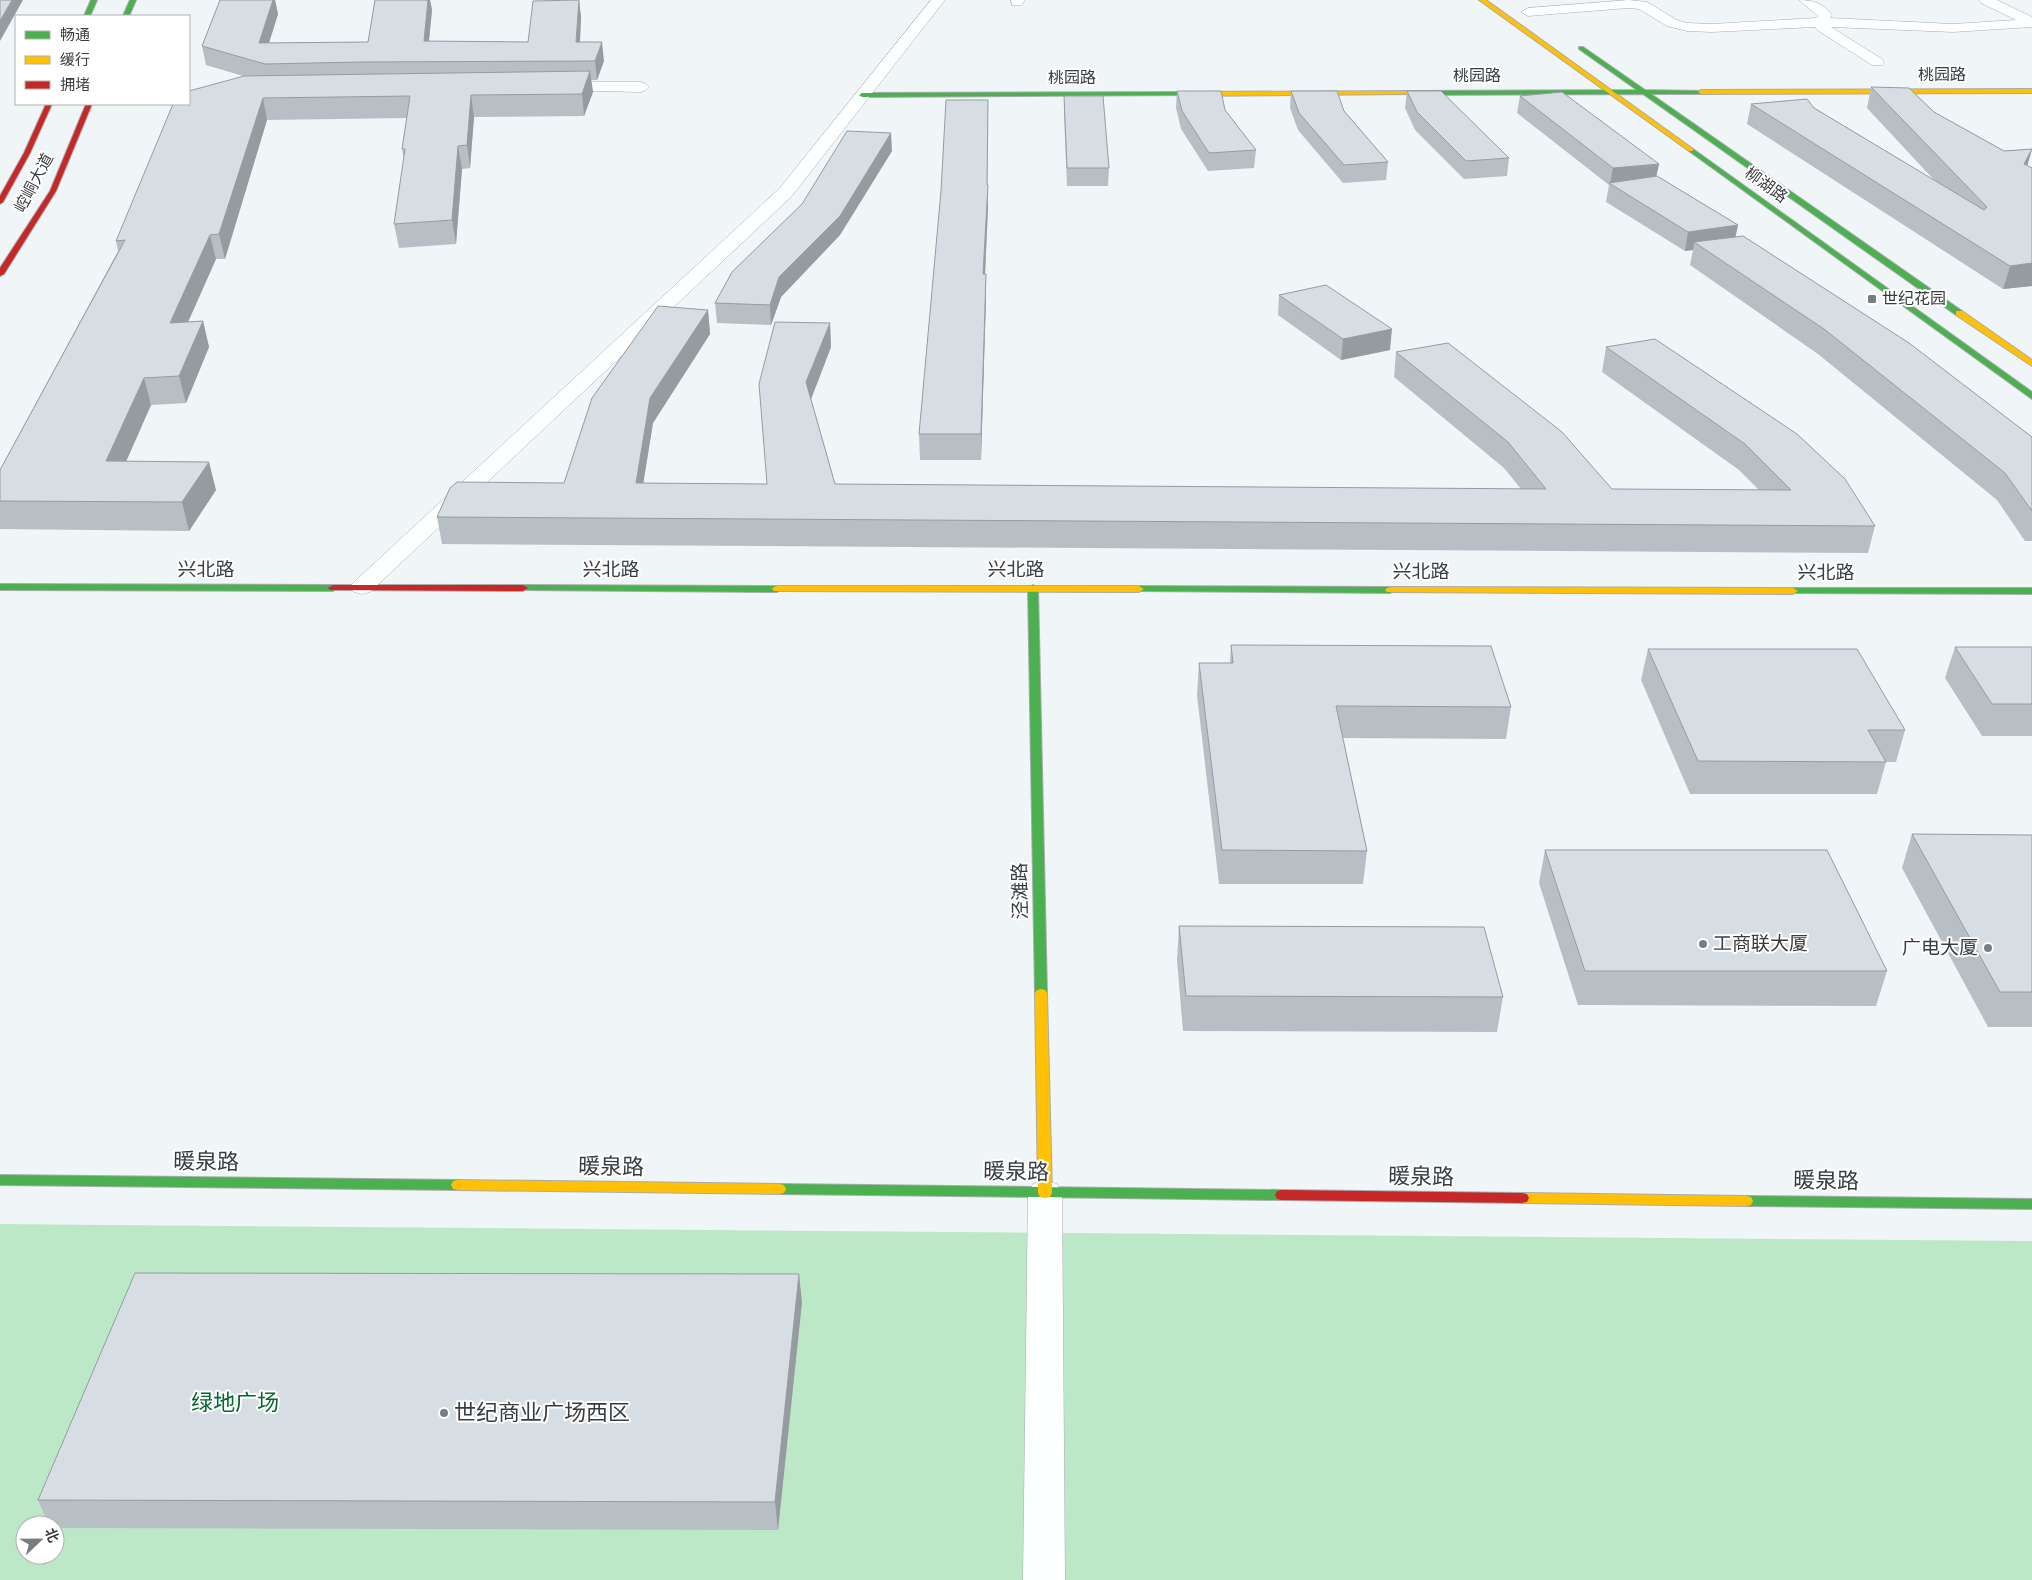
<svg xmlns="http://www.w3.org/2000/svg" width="2032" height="1580" font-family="'Alegreya Sans','Noto Sans SC',sans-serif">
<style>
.green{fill:#bde8c8;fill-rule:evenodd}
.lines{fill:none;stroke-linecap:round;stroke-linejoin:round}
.street-casing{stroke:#a8acaf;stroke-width:1}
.fast-casing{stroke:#a8acaf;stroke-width:2}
.slow-casing{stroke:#a8acaf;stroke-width:2}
.jam-casing{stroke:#a8acaf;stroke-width:2}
.street{fill:#fdfefe;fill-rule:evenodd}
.fast{fill:#4caf50;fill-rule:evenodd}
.slow{fill:#ffc107;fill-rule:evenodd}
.jam{fill:#c62828;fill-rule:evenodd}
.wall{fill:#b8bfc4}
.shaded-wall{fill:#969ba0}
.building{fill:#d6dee4;stroke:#969ba0}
.poi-dot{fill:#797d80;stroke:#fff;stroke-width:2}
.labels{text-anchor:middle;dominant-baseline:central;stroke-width:4;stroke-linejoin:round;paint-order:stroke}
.far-street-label{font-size:16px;fill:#393c3f;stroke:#fff}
.far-poi-label{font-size:16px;fill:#393c3f;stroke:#fff;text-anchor:start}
.street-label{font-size:19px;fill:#393c3f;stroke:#fff}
.poi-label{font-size:19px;fill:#393c3f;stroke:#fff;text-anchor:start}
.near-street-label{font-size:22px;fill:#393c3f;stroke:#fff}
.near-park-label{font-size:22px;fill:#05672b;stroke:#fff}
.near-poi-label{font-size:22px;fill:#393c3f;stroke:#fff;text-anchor:start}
</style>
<rect width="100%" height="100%" fill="#f0f5f8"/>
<path class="green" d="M0,1224L2032,1241V1580H0ZM25,1525H55V1555H25Z"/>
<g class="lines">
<defs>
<g id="street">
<polygon points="931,0 945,0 791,197 370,592 362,594 354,592 350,587 354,582 779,189"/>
<polygon points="1011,0 1025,0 1022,5 1012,5"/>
<path d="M1629,0L1647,2L1677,20L1687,23L1712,24L1816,18L1818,16L1799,0C1813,0 1823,3 1832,15L1830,18L1953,24L2016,20L1981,3L1979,0H1997L2032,17V27L1953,32L1831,27L1882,59L1884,62L1882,65H1872L1817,30L1815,27L1712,32L1687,31L1667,26L1639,9L1628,8L1528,16L1521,12L1528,8Z"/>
<polygon points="555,82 641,82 646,84 649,87 646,90 641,92 550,90 547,87 550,84"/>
<polygon points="1045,1180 1057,1184 1062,1193 1065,1580 1023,1580 1028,1193 1033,1184"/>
</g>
<g id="fast">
<polygon points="91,0 97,0 90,16 84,16"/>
<polygon points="130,0 136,0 129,16 123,16"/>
<polygon points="1579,47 1583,47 1645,90 1703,91 1703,93 1701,94 1651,94 1962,311 1962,315 1956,315 1643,94 1410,95 1407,93 1410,91 1637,90 1579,49"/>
<polygon points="1188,92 1191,94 1190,95 862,97 859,95 862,93"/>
<polygon points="1689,149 1693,149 2032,392 2032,399 1689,151"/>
<polygon points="0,584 333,585 338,588 333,591 0,590"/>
<polygon points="523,585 777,586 782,589 777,592 520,590 518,588"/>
<polygon points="1033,585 1038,588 1047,993 1045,996 1037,996 1035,993 1028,588"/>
<polygon points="1139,586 1390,587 1395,590 1390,593 1136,591 1134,589 1136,587"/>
<polygon points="1793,588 2032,588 2032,594 1790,593 1788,591"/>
<polygon points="0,1175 458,1180 463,1181 465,1185 463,1189 458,1190 0,1185"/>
<polygon points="779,1184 1282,1190 1287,1191 1289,1195 1287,1199 1282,1200 779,1194 774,1193 772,1189 774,1185"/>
<polygon points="1746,1196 2032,1199 2032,1209 1746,1206 1741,1205 1739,1201 1741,1197"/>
</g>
<g id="slow">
<polygon points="1479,0 1486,0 1693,149 1693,151 1689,151"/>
<polygon points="2032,89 2032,93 1701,94 1698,92 1701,90"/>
<polygon points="1410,91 1413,93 1412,94 1188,96 1185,94 1188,92"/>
<polygon points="1956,311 1962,311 2032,360 2032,366 1956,315"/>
<polygon points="777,586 1139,586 1144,589 1139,592 774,591 772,589 774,587"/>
<polygon points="1390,587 1793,588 1798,591 1793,594 1387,592 1385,590 1387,588"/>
<polygon points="1041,989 1045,990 1047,993 1052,1193 1050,1197 1045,1198 1040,1197 1038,1193 1035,993 1037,990"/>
<polygon points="458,1180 779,1184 784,1185 786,1189 784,1193 779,1194 458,1190 453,1189 451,1185 453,1181"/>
<polygon points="1522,1193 1746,1196 1751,1197 1753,1201 1751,1205 1746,1206 1522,1203 1517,1202 1515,1198 1517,1194"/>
</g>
<g id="jam">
<polygon points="46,104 52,104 30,153 3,202 0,204 0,196 24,153"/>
<polygon points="86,104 92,104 56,191 4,274 0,276 0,268 50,191"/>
<polygon points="333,585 523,585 528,588 523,591 330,590 328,588"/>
<polygon points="1282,1190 1522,1193 1527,1194 1529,1198 1527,1202 1522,1203 1282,1200 1277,1199 1275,1195 1277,1191"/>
</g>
</defs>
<use href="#street" class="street-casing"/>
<use href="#fast" class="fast-casing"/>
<use href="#slow" class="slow-casing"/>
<use href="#jam" class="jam-casing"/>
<use href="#street" class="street"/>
<use href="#fast" class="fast"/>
<use href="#slow" class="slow"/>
<use href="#jam" class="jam"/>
</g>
<g class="wall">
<polygon points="220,0 275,0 278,14 269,43 368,42 375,0 430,0 432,10 429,41 528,42 579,0 581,17 580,42 604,61 597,80 591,80 593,92 584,116 474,117 470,168 462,169 456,244 399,248 394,224 404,159 402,149 407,118 267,120 225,259 216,259 188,322 203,321 209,347 186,403 151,405 126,461 216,490 189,531 0,529 0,470 118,251 116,241 243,76 206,65 202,46"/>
<polygon points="1871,87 1934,112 2004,151 2032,149 2027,166 2032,286 2003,289 1747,124 1751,104 1814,108 1935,181 1867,108"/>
<polygon points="1177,91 1225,110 1256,150 1254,168 1208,171 1181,129 1176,108"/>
<polygon points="1291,91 1344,111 1388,162 1386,180 1343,183 1298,130 1290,108"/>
<polygon points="1407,91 1509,158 1507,176 1464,179 1415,130 1405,108"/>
<polygon points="1064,96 1109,168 1108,186 1067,186 1064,113"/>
<polygon points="1520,96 1659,164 1656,176 1738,225 1735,237 2032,437 2032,541 2025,541 1997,500 1818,354 1690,265 1693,250 1685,251 1606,202 1609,185 1517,113"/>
<polygon points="988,100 987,185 988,185 988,207 985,274 986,297 981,460 920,460 919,434"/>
<polygon points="892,151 840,235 781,297 771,325 717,323 715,303 802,204"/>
<polygon points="1279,295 1390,350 1341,360 1278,315"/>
<polygon points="708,310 710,334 653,423 643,483 767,484 830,323 831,347 811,399 835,484 1521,489 1504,468 1394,377 1396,352 1612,489 1759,490 1739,470 1602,372 1606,347 1875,526 1868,553 442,544 437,517 564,483"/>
<polygon points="1231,645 1511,707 1506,739 1343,738 1367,851 1363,884 1219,884 1197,695 1199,663 1230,663"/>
<polygon points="1955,647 2032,647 2032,736 1982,736 1945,678"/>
<polygon points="1648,649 1905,730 1896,762 1886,762 1877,794 1690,794 1641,680"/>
<polygon points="1912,834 2032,835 2032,1027 1988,1027 1902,868"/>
<polygon points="1545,850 1887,971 1876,1006 1578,1005 1539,883"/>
<polygon points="1179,926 1503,997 1497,1032 1183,1031 1177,960"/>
<polygon points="802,1302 778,1530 55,1528 55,1525 49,1525 38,1500"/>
</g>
<g class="shaded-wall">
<polygon points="12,0 23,0 0,41 0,21"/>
<polygon points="273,0 275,0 278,14 263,62 259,43"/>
<polygon points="428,0 430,0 432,10 427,60 424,41"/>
<polygon points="579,0 581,17 579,61 576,42"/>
<polygon points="602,42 604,61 597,80 595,61"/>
<polygon points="590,71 593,92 584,116 582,94"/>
<polygon points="471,95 474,117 470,168 467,145"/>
<polygon points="263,98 267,120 225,259 219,234"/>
<polygon points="988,100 988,120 987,207 987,185"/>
<polygon points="891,133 892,151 840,235 781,297 771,325 770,305 779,277"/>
<polygon points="458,146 462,169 456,244 452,220"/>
<polygon points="2032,149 2026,170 2024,164"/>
<polygon points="1659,164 1655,182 1610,184 1613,168"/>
<polygon points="988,185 988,207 984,297 983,274"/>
<polygon points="1738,225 1734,244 1694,242 1693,250 1685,251 1688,232"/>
<polygon points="210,235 216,259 176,349 170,323"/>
<polygon points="2032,263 2032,286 2003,289 2010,266"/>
<polygon points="986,274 986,297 981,460 981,434"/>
<polygon points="708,310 710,334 653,423 639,510 636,483 650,398"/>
<polygon points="203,321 209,347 186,403 179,376"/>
<polygon points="830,323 831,347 808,407 806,382"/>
<polygon points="1392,329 1390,350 1341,360 1343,339"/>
<polygon points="144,378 151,405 114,489 106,461"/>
<polygon points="209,462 216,490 189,531 182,502"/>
<polygon points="799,1274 802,1302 778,1530 775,1502"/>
</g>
<g class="building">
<polygon points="0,0 12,0 0,21"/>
<polygon points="220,0 273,0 259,43 368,42 375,0 428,0 424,41 528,42 533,1 579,0 576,42 602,42 595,61 360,62 265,64 202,46"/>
<polygon points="590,71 582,94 471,95 467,145 458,146 452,220 394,224 405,149 402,149 410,96 263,98 219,234 210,235 170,323 203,321 179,376 144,378 106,461 209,462 182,502 0,501 0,470 125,240 116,241 173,104 189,104 189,91 244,76"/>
<polygon points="1871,87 1909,88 1934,112 2004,151 2032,149 2024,164 2032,168 2032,263 2010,266 1751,104 1807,99 1814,108 1984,210 1987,207"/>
<polygon points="1177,91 1221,91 1225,110 1256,150 1209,153 1182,111"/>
<polygon points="1291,91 1337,91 1344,111 1388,162 1344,165 1299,113"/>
<polygon points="1407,91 1441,91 1509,158 1466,161 1417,112"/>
<polygon points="1562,92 1659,164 1613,168 1520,96"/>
<polygon points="1064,96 1103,96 1109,168 1067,168"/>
<polygon points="946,100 988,100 987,185 988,185 983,274 986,274 981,434 919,434 941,191"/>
<polygon points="847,131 891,133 840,216 779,277 770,305 715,303 732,272 802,204"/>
<polygon points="1657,176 1738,225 1688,232 1609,183"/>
<polygon points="1743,236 1909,343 2032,437 2032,511 2005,473 1824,329 1694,242"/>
<polygon points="1326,285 1392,329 1343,339 1279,295"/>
<polygon points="658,306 708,310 650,398 636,483 767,484 759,384 775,322 830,323 806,382 835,484 1546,489 1508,442 1396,352 1448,343 1562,432 1612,489 1791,490 1745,444 1606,347 1655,339 1797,434 1845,479 1875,526 437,517 450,488 457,482 564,483 592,398"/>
<polygon points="1231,645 1491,646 1511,707 1336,706 1367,851 1222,850 1199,663 1233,663"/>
<polygon points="1955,647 2032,647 2032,704 1992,704"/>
<polygon points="1648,649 1857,649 1905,730 1868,730 1886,762 1698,761"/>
<polygon points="1912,834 2032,835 2032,992 2000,992"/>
<polygon points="1545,850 1827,850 1887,971 1585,971"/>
<polygon points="1179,926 1484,927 1503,997 1186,996"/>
<polygon points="135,1273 799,1274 775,1502 38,1500"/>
</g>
<g class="poi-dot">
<rect x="1867" y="294" width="10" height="10" rx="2.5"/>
<circle cx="1703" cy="944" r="5"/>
<circle cx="1988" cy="948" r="5"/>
<circle cx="444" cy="1413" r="5"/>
</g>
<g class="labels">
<g class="far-street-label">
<text x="1942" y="75">桃园路</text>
<text x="1477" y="76">桃园路</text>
<text x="1072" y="78">桃园路</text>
<text transform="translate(34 183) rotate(-62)">崆峒大道</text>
<text transform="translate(1766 185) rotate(36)">柳湖路</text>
</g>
<g class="far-poi-label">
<text x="1882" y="299">世纪花园</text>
</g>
<g class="street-label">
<text x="206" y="570">兴北路</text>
<text x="611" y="570">兴北路</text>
<text x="1016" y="570">兴北路</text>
<text x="1421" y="572">兴北路</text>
<text x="1826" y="573">兴北路</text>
<text transform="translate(1021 891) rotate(-91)">泾滩路</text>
</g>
<g class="poi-label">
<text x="1713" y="944">工商联大厦</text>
<text x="1978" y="948" text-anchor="end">广电大厦</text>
</g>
<g class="near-street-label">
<text transform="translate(206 1162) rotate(1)">暖泉路</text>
<text transform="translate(611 1167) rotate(1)">暖泉路</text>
<text transform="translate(1016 1172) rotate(1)">暖泉路</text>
<text transform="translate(1421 1177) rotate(1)">暖泉路</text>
<text transform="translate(1826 1181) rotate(1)">暖泉路</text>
</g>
<g class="near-park-label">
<text x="235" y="1403">绿地广场</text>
</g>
<g class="near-poi-label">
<text x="454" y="1413">世纪商业广场西区</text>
</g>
</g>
<rect x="15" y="15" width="175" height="90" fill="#ffffff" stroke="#b0b1b2"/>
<rect x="25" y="31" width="25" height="8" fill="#4caf50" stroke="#b0b1b2"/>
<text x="60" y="40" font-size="15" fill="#393c3f">畅通</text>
<rect x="25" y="56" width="25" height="8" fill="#ffc107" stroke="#b0b1b2"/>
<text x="60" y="65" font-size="15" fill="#393c3f">缓行</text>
<rect x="25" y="81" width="25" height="8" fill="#c62828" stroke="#b0b1b2"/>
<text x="60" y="90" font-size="15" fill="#393c3f">拥堵</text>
<g transform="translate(40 1540) rotate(68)"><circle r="24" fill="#ffffff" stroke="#b0b1b2"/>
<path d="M0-4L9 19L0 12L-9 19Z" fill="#797d80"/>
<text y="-8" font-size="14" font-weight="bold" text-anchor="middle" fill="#393c3f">北</text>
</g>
</svg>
